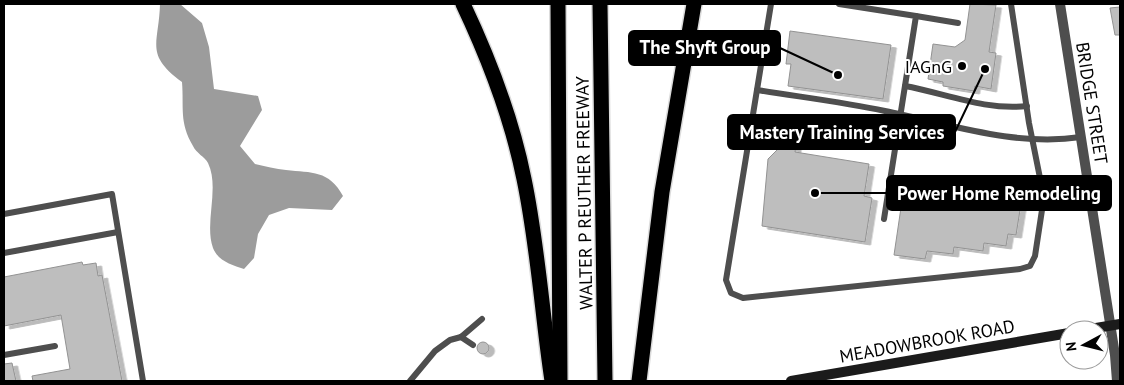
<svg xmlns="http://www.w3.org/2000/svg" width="1124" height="385" font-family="'PT Sans',sans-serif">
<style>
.water{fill:#9c9c9c}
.building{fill:#bebebe;stroke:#929292;filter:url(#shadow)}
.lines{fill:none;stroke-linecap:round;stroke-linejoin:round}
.highway-casing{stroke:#dbdbdb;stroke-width:18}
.lane{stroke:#4e4e4e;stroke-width:6}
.street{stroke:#4e4e4e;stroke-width:10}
.secondary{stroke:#1b1b1b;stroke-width:10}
.highway{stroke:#000;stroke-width:15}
.poi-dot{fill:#000;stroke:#fff;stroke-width:2}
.labels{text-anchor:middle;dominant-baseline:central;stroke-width:4;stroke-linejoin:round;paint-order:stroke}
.poi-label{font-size:18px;fill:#000;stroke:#fff;text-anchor:end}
.street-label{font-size:18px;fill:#000;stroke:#fff}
.leader{fill:none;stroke:#000;stroke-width:2}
.callout-dot{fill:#000;stroke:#fff;stroke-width:2}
.callout{fill:#000;stroke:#000;stroke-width:2}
.callout-label{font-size:19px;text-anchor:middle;font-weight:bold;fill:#fff}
</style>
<defs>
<filter id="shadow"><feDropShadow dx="5.5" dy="3" stdDeviation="0" flood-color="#0004"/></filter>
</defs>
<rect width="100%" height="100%" fill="#fff"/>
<path class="water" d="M160,4H180L202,23L209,47L214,89L258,96L262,110L240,146L255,164C265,166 276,169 286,170C312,173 329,170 343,196L332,210L289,208L269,215L258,234L254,258L244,269C232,265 218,261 213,248C204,223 220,188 208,163C205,157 196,153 193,146C179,122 184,108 182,82C144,54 159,44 160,4Z"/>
<g class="building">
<polygon points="970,4 996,5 989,52 996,53 991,89 975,86 974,91 943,86 943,82 928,79 933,44 955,47 965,40"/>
<polygon points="1120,7 1120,35 1115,35 1110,8"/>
<polygon points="790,31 891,45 883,99 788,86 791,64 786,64"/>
<polygon points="786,143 796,145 795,152 869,164 864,196 872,198 865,242 762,226 768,159 778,149 786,148"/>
<polygon points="998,181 1024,185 1016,235 1008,234 1006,246 984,243 983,251 954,247 953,254 927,251 925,259 894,255 903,194 934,198 935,190 962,194 963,185 997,191"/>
<polygon points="82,262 83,265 96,263 98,276 102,275 122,381 33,381 32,376 70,369 61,315 4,326 4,277"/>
<circle cx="483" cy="348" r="6"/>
<polygon points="12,363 16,381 4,381 4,364"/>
</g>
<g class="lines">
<defs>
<g id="highway">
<path d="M463,4C489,59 512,119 524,179C538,246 542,314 552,381"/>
<polyline points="558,4 560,381"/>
<polyline points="600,4 605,381"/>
<polyline points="639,381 662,192 694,4"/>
</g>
</defs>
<use href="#highway" class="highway-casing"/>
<g class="lane">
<polyline points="771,4 726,280 731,293 743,298 1020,269 1030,266 1035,256 1042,210 1042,188 1029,123 1011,4"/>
<polyline points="839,4 916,16 884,219"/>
<polyline points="916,16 958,23"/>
<path d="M905,86C944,93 986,111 1027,106"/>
<path d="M757,90C800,97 843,102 885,111C949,124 1015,147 1081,137"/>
<polyline points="4,214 112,194 143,381"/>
<polyline points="4,253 118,232"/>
<polyline points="461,337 473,345"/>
<polyline points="4,355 55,346"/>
<polyline points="410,381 435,351 450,340 461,337 482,319"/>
</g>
<polyline class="street" points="1060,4 1115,355 1117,381"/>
<g class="secondary">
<polyline points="1084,330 1120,324"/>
<polyline points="791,381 1069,333"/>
</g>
<use href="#highway" class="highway"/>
</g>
<circle class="poi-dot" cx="962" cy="66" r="5"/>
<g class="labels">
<g class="poi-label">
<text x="952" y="66">IAGnG</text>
</g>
<g class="street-label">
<text transform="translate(1092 103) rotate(81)">BRIDGE STREET</text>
<text transform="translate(584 193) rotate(-91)">WALTER P REUTHER FREEWAY</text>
<text transform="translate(927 341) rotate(-10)">MEADOWBROOK ROAD</text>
</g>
</g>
<path class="leader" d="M838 75L780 48M985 69L955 132M815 193L887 193"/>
<g class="callout-dot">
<circle cx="838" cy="75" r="5"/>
<circle cx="985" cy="69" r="5"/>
<circle cx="815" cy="193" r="5"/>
</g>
<g class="callout">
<rect x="629" y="31" width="151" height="34" rx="5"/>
<rect x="728" y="115" width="227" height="34" rx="5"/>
<rect x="887" y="176" width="224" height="34" rx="5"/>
</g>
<g class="callout-label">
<text x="705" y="54">The Shyft Group</text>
<text x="842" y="139">Mastery Training Services</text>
<text x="999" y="200">Power Home Remodeling</text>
</g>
<rect width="1124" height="385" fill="none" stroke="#000000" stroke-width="10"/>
<g transform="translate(1084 345) rotate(263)"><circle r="24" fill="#ffffff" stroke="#999999"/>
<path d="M0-4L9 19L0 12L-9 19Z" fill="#000000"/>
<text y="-8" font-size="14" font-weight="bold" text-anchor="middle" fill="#000000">N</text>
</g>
</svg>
